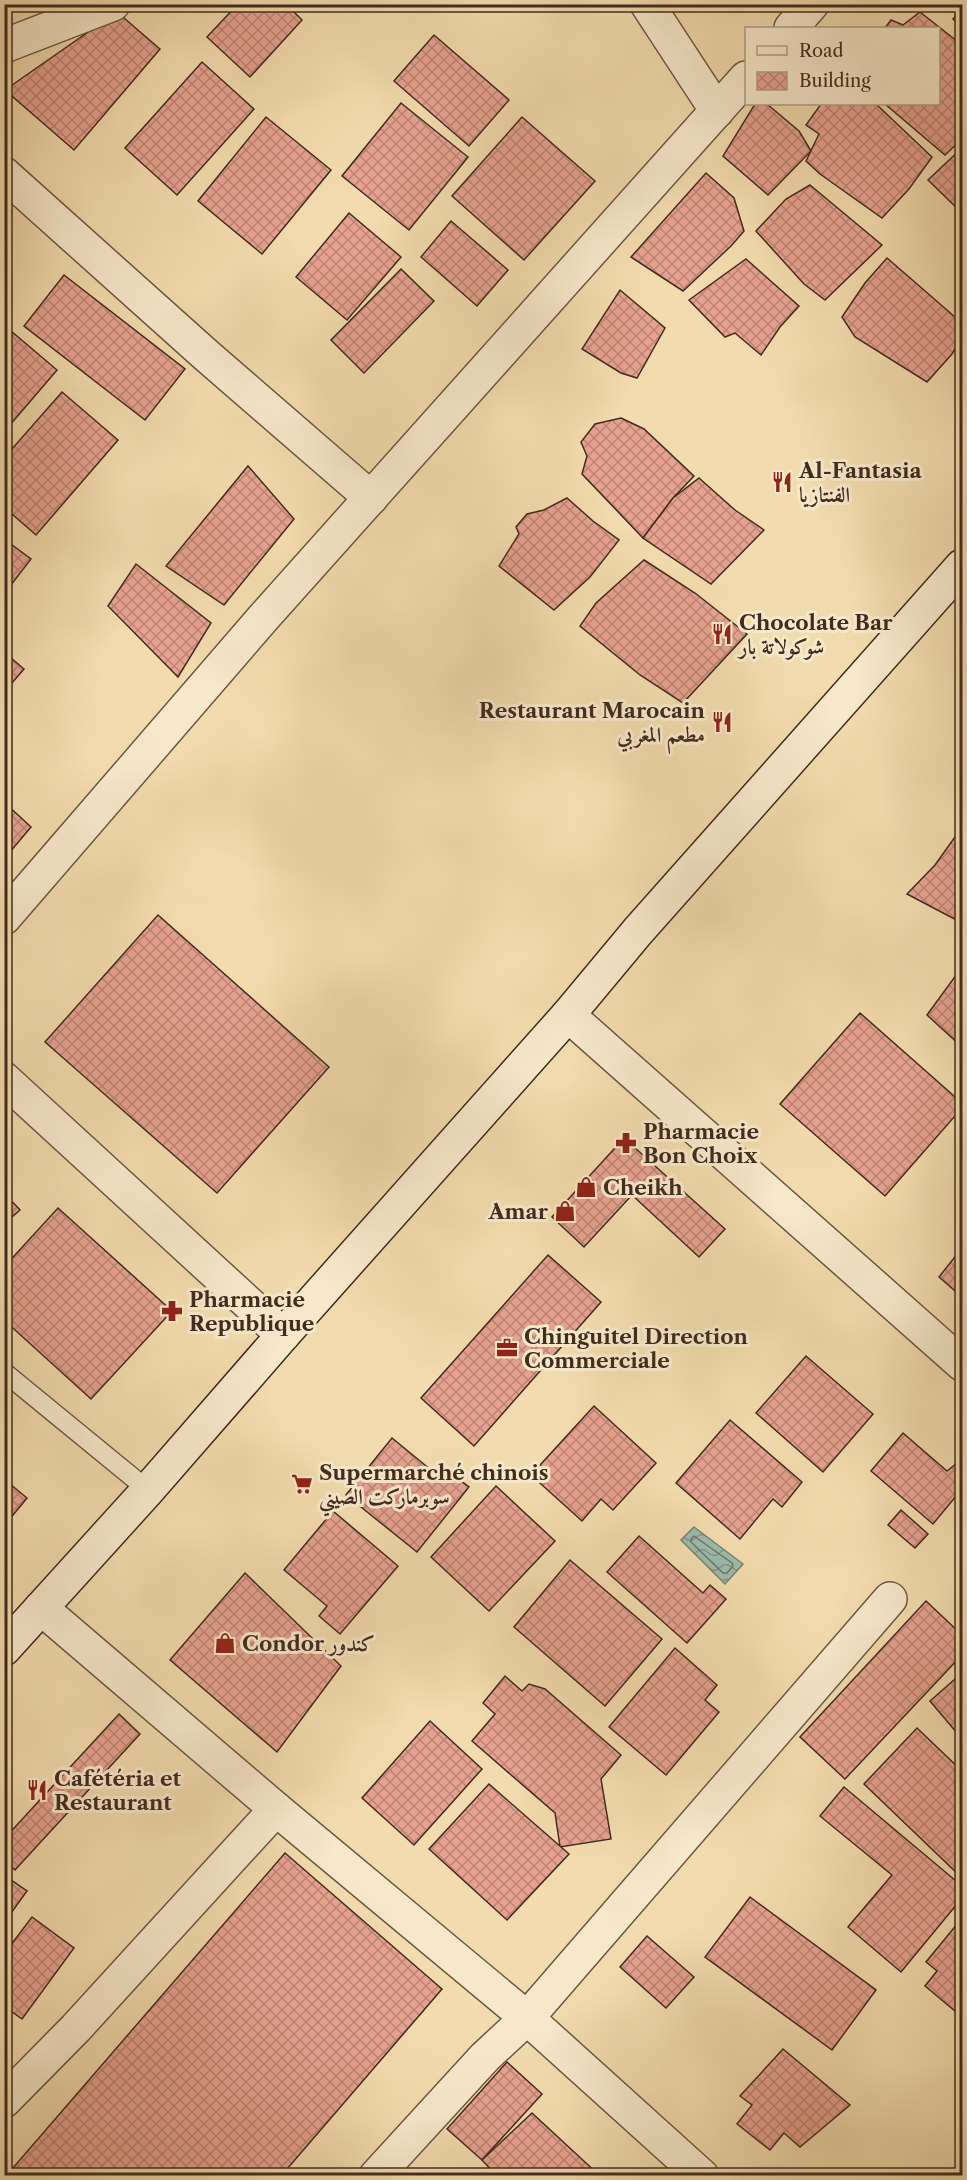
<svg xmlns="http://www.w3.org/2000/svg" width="967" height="2180" font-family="'Libre Caslon Text',Amiri,serif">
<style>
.water{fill:url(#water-waves);stroke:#778274;stroke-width:1.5}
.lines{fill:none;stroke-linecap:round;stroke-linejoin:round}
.shore{stroke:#6e7466;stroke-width:1.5}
.building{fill:url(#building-cross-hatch);stroke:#422c1e;stroke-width:1.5}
.service-casing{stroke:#6e5842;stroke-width:21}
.minor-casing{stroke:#6e5842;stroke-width:36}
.secondary-casing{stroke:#422c1e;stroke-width:36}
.service{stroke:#f7e8ca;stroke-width:18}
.minor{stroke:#f7e8ca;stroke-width:33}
.secondary{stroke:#f7e8ca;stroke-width:33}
.labels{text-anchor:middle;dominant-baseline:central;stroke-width:6;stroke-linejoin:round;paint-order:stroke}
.poi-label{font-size:21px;font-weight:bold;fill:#422c1e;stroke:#f7e8ca;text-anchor:start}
</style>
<defs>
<pattern id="water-waves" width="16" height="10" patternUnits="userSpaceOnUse" patternTransform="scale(1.5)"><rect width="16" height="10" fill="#9bbbad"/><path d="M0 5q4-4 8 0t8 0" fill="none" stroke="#80988c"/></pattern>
<pattern id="building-cross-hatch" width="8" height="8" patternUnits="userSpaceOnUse" patternTransform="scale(1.5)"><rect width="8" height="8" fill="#e6a28f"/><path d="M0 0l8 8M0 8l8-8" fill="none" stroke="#bc8474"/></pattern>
</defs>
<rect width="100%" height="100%" fill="#f2dbae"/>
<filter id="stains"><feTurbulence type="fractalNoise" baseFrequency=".00333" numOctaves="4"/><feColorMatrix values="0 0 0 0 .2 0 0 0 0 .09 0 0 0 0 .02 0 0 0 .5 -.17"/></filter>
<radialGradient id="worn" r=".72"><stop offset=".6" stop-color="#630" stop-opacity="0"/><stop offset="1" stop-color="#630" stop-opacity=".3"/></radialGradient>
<polygon class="water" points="694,1527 743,1564 725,1584 681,1540"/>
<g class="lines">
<polygon class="shore" points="694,1536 732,1563 733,1566 727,1573 723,1573 691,1542 691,1539"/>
</g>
<g class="building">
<polygon points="238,4 286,4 302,20 250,77 207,37"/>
<polygon points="962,9 962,28 953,19"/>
<polygon points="117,12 160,49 74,150 5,90"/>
<polygon points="920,12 962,45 962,139 945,155 885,104 938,104 938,28 885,28 891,20 903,25"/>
<polygon points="434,35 509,100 469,146 394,81"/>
<polygon points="202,62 254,109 177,195 125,148"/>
<polygon points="401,103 468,157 409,230 342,176"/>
<polygon points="755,104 767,104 799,131 811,151 768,195 723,156"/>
<polygon points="821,104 876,104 932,157 909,189 882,218 820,174 806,161 819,134 806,125"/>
<polygon points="266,117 331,170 262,254 198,201"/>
<polygon points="522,117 595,181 524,260 452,196"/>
<polygon points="962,148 962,213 928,180"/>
<polygon points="706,173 734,198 744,231 731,246 683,291 631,257"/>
<polygon points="810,185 882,245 825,300 804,284 756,231 786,199"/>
<polygon points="349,213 401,257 347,320 296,277"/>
<polygon points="451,221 508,270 477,306 421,257"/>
<polygon points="887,258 962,323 962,337 952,354 927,382 855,337 842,317 865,283"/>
<polygon points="746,259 799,306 780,327 761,355 735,333 725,337 689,300"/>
<polygon points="401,269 434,301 364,373 331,340"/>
<polygon points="64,275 185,369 145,420 24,326"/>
<polygon points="620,290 665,328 637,378 621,373 582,349"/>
<polygon points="11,331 57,370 4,432 4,338"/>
<polygon points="62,392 118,440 36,535 4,507 4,458"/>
<polygon points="621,418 644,429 694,476 673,498 643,538 582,474 587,456 581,442 595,424"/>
<polygon points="248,466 294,519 224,605 166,566"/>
<polygon points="699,478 735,510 764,530 711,584 643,538 673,498"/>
<polygon points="567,498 593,521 619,540 590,577 554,610 499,566 519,534 516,527 527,514 544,510"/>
<polygon points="4,539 31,559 4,594"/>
<polygon points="644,560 695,593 747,634 683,703 640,675 580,626 596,603"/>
<polygon points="136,564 211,623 178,677 108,606"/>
<polygon points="4,652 24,669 4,692"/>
<polygon points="4,802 31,827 4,859"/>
<polygon points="962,827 962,923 907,894 935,865"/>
<polygon points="158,915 329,1067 217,1193 45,1042"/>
<polygon points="962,967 962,1047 927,1015"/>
<polygon points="860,1013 962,1103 962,1108 885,1196 780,1104"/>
<polygon points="624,1138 725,1229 699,1257 632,1195 584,1247 552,1217"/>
<polygon points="4,1193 20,1210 4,1224"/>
<polygon points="58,1208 172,1311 91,1399 4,1320 4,1267"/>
<polygon points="962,1248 962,1297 939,1277"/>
<polygon points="548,1255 601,1302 474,1446 421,1398"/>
<polygon points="806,1356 873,1414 823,1472 756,1413"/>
<polygon points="594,1406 656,1463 613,1510 601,1499 582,1521 531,1475"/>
<polygon points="730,1420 802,1482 782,1507 773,1499 740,1539 676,1483"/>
<polygon points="903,1433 947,1471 962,1459 962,1489 933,1524 871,1471"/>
<polygon points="392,1438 442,1479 448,1471 469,1487 417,1552 346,1495"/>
<polygon points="4,1479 27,1498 4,1526"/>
<polygon points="496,1486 555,1541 489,1611 431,1557"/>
<polygon points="901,1510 928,1534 915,1548 888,1525"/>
<polygon points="333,1511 398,1566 340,1634 319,1616 327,1606 284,1570"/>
<polygon points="639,1536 703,1593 710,1585 726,1599 687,1643 607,1572"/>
<polygon points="570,1560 662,1639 605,1706 514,1627"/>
<polygon points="245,1573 341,1666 277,1752 170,1660"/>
<polygon points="926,1601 962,1635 962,1655 845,1779 800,1737"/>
<polygon points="675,1648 717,1685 705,1700 719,1712 666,1775 609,1727"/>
<polygon points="962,1673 962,1739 930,1701"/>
<polygon points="505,1676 522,1691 529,1684 545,1689 621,1755 601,1779 611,1839 560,1847 555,1813 472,1741 495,1714 483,1703"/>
<polygon points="119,1714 140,1734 15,1870 4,1860 4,1839"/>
<polygon points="430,1721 482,1769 414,1845 362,1798"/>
<polygon points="917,1728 962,1771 962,1878 864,1784"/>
<polygon points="489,1784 569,1854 507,1920 429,1849"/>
<polygon points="844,1787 962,1886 962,1898 901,1972 848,1927 892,1875 820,1816"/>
<polygon points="285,1853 442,1989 281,2176 6,2176"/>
<polygon points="4,1875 27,1891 4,1923"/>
<polygon points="750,1897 876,1990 832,2050 705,1957"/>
<polygon points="32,1917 74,1948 22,2019 4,2006 4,1954"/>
<polygon points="962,1918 962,2017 925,1986 937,1971 926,1962"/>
<polygon points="647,1936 694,1977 666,2008 620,1967"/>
<polygon points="783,2049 850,2105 800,2147 784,2133 770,2150 737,2124 752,2105 740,2096"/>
<polygon points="507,2062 542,2094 482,2160 447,2129"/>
<polygon points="532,2113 600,2176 497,2176 482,2160"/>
</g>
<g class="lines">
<defs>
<polyline id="service" points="4,1372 148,1490"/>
<g id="minor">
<polyline points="647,4 717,111"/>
<polyline points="791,28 812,4"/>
<polyline points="4,46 113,4"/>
<polyline points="4,174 206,355 371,498"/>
<polyline points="4,918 264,617 746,78"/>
<polyline points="568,1015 962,1364"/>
<polyline points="4,1079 283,1335"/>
<polyline points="41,1608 276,1809 527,2018 702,2176"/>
<polyline points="4,2101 76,2028 276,1809"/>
<polyline points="376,2176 485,2057 527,2018 890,1599"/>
</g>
<polyline id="secondary" points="4,1649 148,1490 283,1335 568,1015 638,931 962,566"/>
</defs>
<use href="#service" class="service-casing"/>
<use href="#minor" class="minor-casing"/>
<use href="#secondary" class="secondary-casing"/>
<use href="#service" class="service"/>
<use href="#minor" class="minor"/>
<use href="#secondary" class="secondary"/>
</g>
<defs>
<symbol id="restaurant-bare" viewBox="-9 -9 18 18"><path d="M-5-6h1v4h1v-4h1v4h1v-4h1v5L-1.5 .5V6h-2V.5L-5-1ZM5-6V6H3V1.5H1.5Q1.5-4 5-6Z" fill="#8f2418" stroke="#f7e8ca" stroke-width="2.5" paint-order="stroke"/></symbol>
<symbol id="pharmacy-bare" viewBox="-9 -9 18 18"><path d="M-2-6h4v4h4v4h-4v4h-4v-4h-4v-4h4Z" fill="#8f2418" stroke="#f7e8ca" stroke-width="2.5" paint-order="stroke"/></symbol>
<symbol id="shop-bare" viewBox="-9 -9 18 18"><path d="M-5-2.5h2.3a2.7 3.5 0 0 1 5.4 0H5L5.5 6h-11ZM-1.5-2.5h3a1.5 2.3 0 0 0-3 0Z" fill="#8f2418" stroke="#f7e8ca" stroke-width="2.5" paint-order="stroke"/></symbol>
<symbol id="office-bare" viewBox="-9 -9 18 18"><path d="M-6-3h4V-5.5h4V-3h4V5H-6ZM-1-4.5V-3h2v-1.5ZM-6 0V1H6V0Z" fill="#8f2418" stroke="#f7e8ca" stroke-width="2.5" paint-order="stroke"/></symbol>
<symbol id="supermarket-bare" viewBox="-9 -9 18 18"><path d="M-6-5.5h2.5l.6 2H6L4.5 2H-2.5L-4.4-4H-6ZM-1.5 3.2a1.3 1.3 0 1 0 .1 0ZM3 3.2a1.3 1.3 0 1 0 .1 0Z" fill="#8f2418" stroke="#f7e8ca" stroke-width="2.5" paint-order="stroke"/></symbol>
</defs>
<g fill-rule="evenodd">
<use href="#restaurant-bare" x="767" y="467" width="30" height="30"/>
<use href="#restaurant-bare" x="707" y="619" width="30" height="30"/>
<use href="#restaurant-bare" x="707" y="707" width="30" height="30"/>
<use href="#pharmacy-bare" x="611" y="1128" width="30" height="30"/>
<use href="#shop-bare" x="571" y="1172" width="30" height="30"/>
<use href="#shop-bare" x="550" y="1196" width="30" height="30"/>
<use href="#pharmacy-bare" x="157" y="1296" width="30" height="30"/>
<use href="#office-bare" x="492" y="1333" width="30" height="30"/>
<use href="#supermarket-bare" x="287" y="1469" width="30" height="30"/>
<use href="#shop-bare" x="210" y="1628" width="30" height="30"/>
<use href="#restaurant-bare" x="22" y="1775" width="30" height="30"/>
</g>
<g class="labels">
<g class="poi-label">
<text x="799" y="470">Al-Fantasia<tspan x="799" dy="24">الفنتازيا</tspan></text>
<text x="739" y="622">Chocolate Bar<tspan x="739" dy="24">شوكولاتة بار</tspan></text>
<text x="705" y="710" text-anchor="end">Restaurant Marocain<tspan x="705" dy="24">مطعم المغربي</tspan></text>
<text x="643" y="1131">Pharmacie<tspan x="643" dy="24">Bon Choix</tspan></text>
<text x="603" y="1187">Cheikh</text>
<text x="548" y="1211" text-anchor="end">Amar</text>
<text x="189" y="1299">Pharmacie<tspan x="189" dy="24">Republique</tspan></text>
<text x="524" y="1336">Chinguitel Direction<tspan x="524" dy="24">Commerciale</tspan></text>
<text x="319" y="1472">Supermarché chinois<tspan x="319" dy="24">سوبرماركت الصيني</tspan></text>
<text x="242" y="1643">Condor كندور</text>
<text x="54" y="1778">Cafétéria et<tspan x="54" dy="24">Restaurant</tspan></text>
</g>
</g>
<rect width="967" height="2180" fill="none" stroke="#f2dbae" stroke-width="24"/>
<rect x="6" y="6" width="955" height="2168" fill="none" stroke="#422c1e" stroke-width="3"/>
<rect x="12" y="12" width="943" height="2156" fill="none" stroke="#422c1e" stroke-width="1.5"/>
<rect x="745" y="27" width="195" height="78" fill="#f7e8ca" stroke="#af9d85" stroke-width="1.5"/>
<rect x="757" y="46" width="30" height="9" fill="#f7e8ca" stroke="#af9d85" stroke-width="1.5"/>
<text x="799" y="57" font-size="18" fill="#422c1e">Road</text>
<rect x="757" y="72" width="30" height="18" fill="url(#building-cross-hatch)" stroke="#af9d85" stroke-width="1.5"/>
<text x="799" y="87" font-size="18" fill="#422c1e">Building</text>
<rect width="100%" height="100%" filter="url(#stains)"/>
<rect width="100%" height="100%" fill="url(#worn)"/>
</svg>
